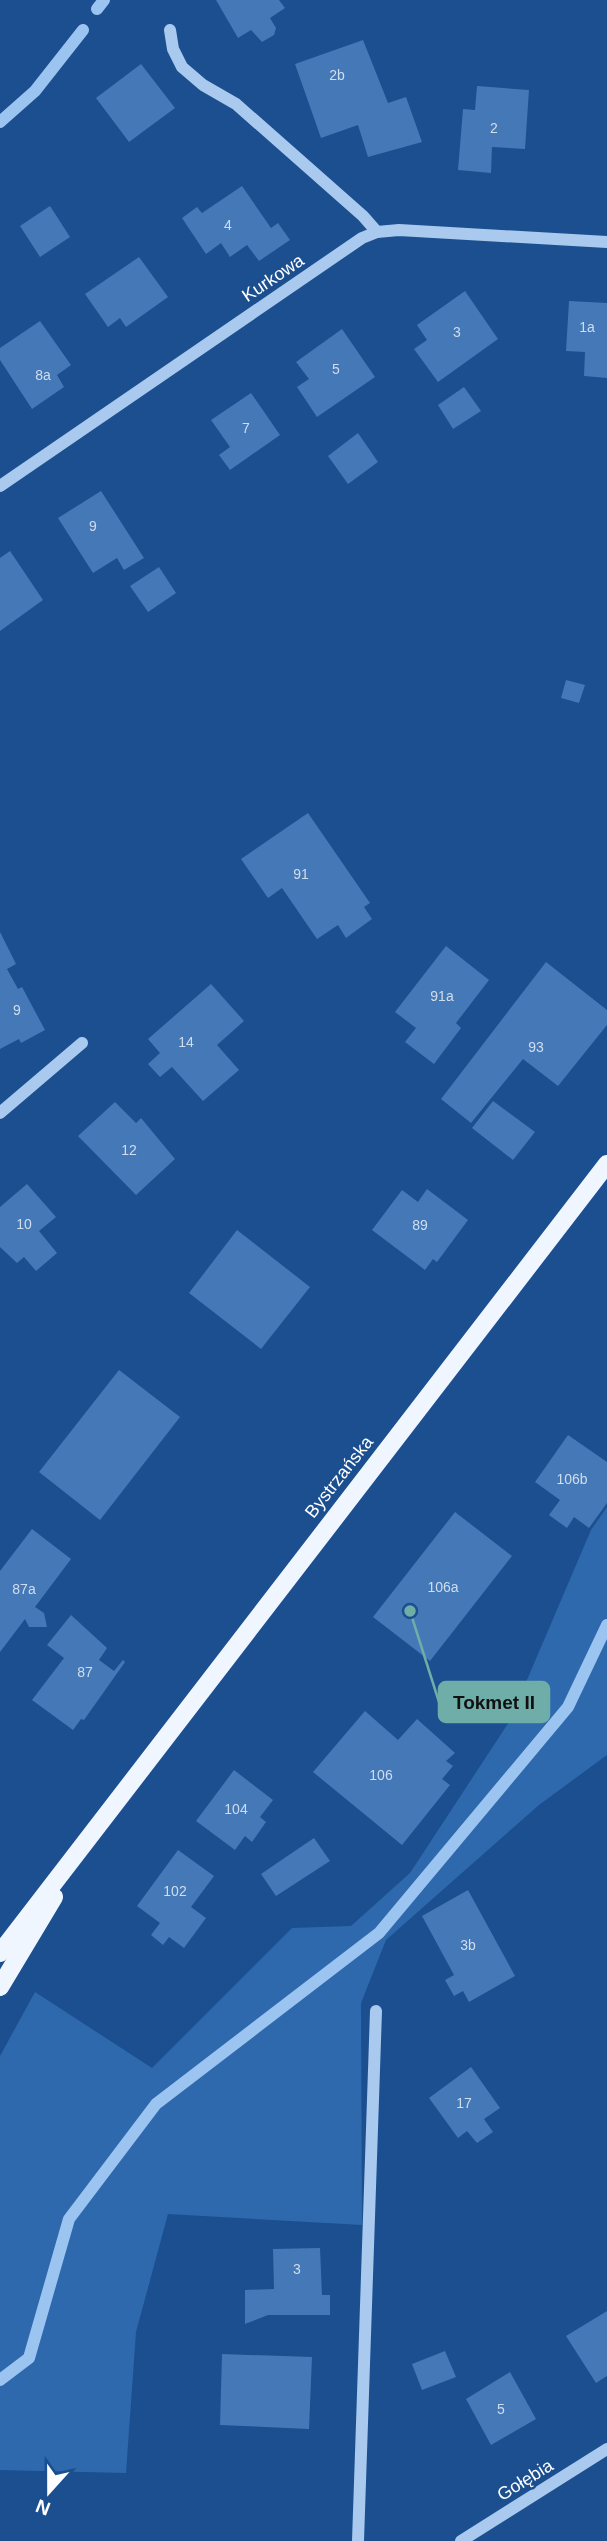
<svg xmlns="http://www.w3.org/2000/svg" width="607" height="2541" font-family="Helvetica,sans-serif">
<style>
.green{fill:#2e69ad}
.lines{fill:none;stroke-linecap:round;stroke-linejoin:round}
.stream{stroke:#9cc4f0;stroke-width:12}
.building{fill:#4478b7}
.minor{stroke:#a9c9ee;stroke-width:12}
.major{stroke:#f0f6ff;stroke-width:18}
.labels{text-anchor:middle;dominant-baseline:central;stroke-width:5;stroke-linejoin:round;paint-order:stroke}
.number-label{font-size:14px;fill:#d0dded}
.street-label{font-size:18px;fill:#fff;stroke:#1b4f8f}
.leader{fill:none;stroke:#6fada8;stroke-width:2.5}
.callout-dot{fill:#6fada8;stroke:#1b4f8f;stroke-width:2.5}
.callout{fill:#6fada8;stroke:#6fada8;stroke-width:2.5}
.callout-label{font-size:19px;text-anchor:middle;font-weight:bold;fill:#111}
</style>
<rect width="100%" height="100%" fill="#1b4f8f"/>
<polygon class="green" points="607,1507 607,1755 539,1805 386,1940 361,2003 362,2225 168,2214 136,2332 126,2473 0,2470 0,2056 35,1992 152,2068 292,1928 351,1926 410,1873 509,1722 591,1530"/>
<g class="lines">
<g class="stream">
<polyline points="97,9 104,0"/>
<polyline points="0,122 35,91 83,30"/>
<polyline points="0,2380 29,2358 69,2219 156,2104 379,1933 568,1707 607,1625"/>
</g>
</g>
<g class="building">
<polygon points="216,0 279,0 285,8 270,18 276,28 274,35 262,42 251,30 238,38"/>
<polygon points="363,40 388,103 406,97 422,142 368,157 358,125 321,138 295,64"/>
<polygon points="141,64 175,108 129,142 96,98"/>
<polygon points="477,86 529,90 525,149 492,147 491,173 458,170 463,109 475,110"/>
<polygon points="242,186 271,228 278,223 290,240 259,261 247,245 230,257 221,243 206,254 182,218 197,207 202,213"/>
<polygon points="50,206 70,237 40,257 20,226"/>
<polygon points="139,257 168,297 126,327 120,318 108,327 85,294"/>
<polygon points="465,291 498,339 438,382 414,349 427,340 417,325"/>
<polygon points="569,301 607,303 607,378 584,376 585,352 566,351"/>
<polygon points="40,321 71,365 57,375 64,387 32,409 0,360 0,348"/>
<polygon points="342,329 375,377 317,417 297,387 309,379 296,362"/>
<polygon points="464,387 481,411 453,429 438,405"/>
<polygon points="251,393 280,435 230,470 219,455 230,447 211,420"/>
<polygon points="358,433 378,462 348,484 328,456"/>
<polygon points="101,491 144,558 124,570 117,558 93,573 58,518"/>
<polygon points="10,551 43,600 0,631 0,558"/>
<polygon points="159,567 176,593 148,612 130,586"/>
<polygon points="566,680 585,685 579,703 561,698"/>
<polygon points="308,813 370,903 364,907 372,919 346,938 338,925 317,939 282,888 268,898 241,859"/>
<polygon points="0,932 16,964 7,969 18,989 22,987 45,1030 21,1043 19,1039 0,1049"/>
<polygon points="446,946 489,980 456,1023 461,1028 434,1064 405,1042 416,1028 395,1012"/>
<polygon points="546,962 607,1010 607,1025 558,1086 523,1059 471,1123 441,1099"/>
<polygon points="211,984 244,1021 217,1045 239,1070 203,1101 172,1067 160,1077 148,1064 160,1053 148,1039"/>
<polygon points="493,1101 535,1132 513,1160 472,1128"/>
<polygon points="115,1102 136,1123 141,1118 175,1159 136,1195 78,1136"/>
<polygon points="27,1184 56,1217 39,1231 57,1253 36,1271 24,1257 17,1263 0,1247 0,1207"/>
<polygon points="427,1189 468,1220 437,1262 433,1259 425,1270 372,1230 402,1190 418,1202"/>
<polygon points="237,1230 310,1287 261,1349 189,1293"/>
<polygon points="119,1370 180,1417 100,1520 39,1472"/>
<polygon points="568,1435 607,1462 607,1503 589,1528 574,1517 567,1528 549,1515 560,1500 535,1482"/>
<polygon points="455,1512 512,1556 430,1661 373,1617"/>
<polygon points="32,1529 71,1559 35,1607 44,1613 47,1627 29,1627 25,1619 0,1652 0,1571"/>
<polygon points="71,1615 107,1648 99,1660 114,1671 123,1660 125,1662 84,1720 81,1719 73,1730 32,1700 64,1658 47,1645"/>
<polygon points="365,1711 398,1740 417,1719 455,1753 446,1761 453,1766 442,1779 450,1785 402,1845 313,1772"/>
<polygon points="234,1770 273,1800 260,1817 266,1822 252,1842 245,1836 235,1850 196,1821"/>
<polygon points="314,1838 330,1861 276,1896 261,1874"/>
<polygon points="178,1850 214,1876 191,1907 206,1918 184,1948 169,1937 163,1945 151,1935 160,1923 137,1906"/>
<polygon points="468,1890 515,1976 469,2002 463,1991 454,1996 445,1980 454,1975 422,1916"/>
<polygon points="471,2067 500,2108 484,2119 493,2132 477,2143 467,2131 458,2138 429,2098"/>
<polygon points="320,2248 322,2295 330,2295 330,2315 268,2315 245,2324 245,2290 274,2289 273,2249"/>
<polygon points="607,2311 607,2376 596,2383 566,2336"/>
<polygon points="445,2351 456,2377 422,2390 412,2364"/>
<polygon points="222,2354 312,2357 309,2429 220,2425"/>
<polygon points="510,2372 536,2419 491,2445 466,2399"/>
</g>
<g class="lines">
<g class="minor">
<polyline points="170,30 173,49 182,67 203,85 236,104 363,216 377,232"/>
<polyline points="0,486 362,238 377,232 399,230 607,242"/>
<polyline points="0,1113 82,1043"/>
<polyline points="358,2541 376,2011"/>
<polyline points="461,2541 607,2449"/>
</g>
<g class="major">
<polyline points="0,1953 607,1164"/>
<polyline points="0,1987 54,1897"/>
</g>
</g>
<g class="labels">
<g class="number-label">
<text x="337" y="75">2b</text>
<text x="494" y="128">2</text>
<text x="228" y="225">4</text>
<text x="587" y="327">1a</text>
<text x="457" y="332">3</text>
<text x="336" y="369">5</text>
<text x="43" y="375">8a</text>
<text x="246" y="428">7</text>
<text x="93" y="526">9</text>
<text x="301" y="874">91</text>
<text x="442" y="996">91a</text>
<text x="17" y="1010">9</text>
<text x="186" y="1042">14</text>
<text x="536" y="1047">93</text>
<text x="129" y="1150">12</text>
<text x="24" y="1224">10</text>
<text x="420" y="1225">89</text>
<text x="572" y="1479">106b</text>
<text x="443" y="1587">106a</text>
<text x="24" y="1589">87a</text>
<text x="85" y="1672">87</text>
<text x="381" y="1775">106</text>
<text x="236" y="1809">104</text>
<text x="175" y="1891">102</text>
<text x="468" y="1945">3b</text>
<text x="464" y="2103">17</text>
<text x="297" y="2269">3</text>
<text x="501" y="2409">5</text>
</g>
<g class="street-label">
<text transform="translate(273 278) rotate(-34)">Kurkowa</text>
<text transform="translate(339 1477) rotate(-52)">Bystrzańska</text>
<text transform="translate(525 2480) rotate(-32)">Gołębia</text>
</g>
</g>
<path class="leader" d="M410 1611L439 1702"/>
<circle class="callout-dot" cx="410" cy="1611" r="7"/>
<rect class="callout" x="439" y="1682" width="110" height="40" rx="7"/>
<g class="callout-label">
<text x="494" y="1709">Tokmet II</text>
</g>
<g transform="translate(49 2492) rotate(201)" stroke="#1b4f8f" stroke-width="5" paint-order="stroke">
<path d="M0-5L12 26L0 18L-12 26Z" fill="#ffffff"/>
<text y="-10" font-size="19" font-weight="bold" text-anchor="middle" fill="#ffffff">N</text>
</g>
</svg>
